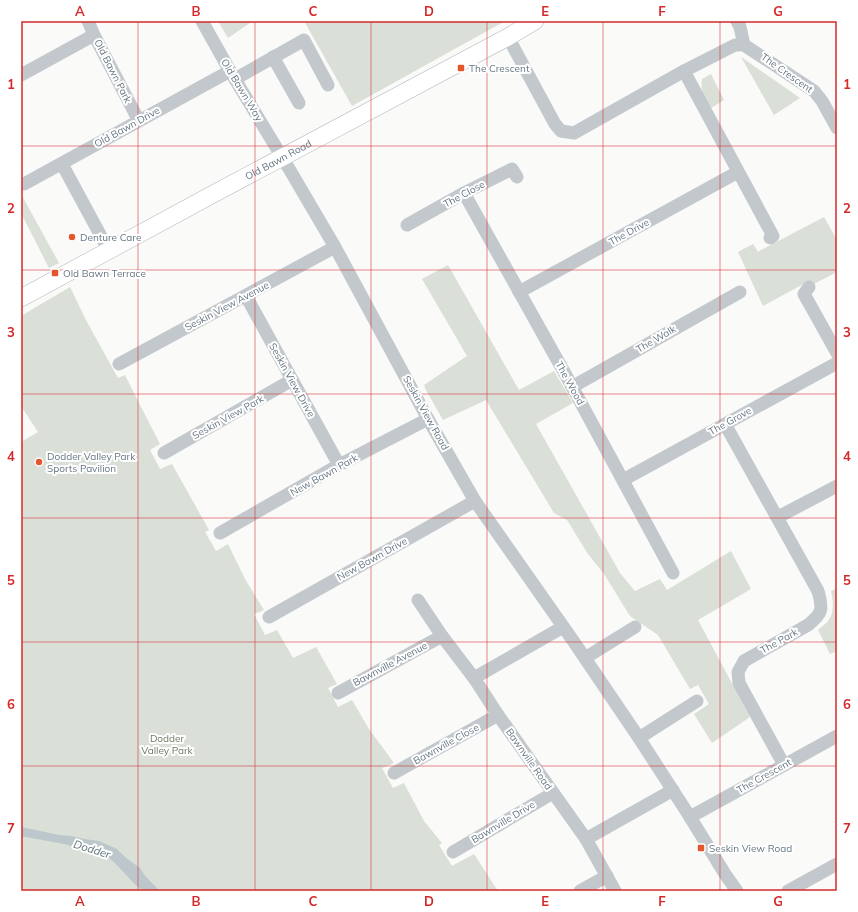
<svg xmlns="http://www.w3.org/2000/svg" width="858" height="912" font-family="Mulish,sans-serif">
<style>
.green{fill:#dadfd7}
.water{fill:#bbc7cb}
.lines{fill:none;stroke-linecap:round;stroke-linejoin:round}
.major-casing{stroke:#b5babe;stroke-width:18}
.minor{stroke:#c3c8cc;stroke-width:13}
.major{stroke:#fff;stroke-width:17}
.grid{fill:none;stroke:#d62828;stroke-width:1;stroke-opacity:0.55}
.poi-dot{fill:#e4572e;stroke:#fff;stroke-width:1.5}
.labels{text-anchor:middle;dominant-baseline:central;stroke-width:4;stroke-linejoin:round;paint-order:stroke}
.poi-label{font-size:10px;fill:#657683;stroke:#fff;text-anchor:start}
.street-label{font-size:10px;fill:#657683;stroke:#fff}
.park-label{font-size:10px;fill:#687a64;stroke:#fff}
.water-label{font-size:11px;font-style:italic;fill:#60757c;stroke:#fff}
.neatline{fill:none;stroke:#d62828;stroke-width:1.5}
.grid-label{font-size:13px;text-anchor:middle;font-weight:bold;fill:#d62828}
</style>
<rect width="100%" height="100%" fill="#fafaf8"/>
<g class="green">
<polygon points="218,21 253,21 228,38"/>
<polygon points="304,21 505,21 352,106"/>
<polygon points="741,57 800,98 774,115"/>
<path d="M711,74L724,100L711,108C704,97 700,92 702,79Z"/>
<polygon points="21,194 59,263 49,268 21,213"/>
<polygon points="824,217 837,240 837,272 812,285 809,281 763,306 738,252 753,244 758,252 759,251"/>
<polygon points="448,265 519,390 554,371 573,403 536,424 620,573 635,591 660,579 667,590 731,551 751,589 698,620 750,717 712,743 694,714 709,704 698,685 690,689 658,635 630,616 604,574 588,554 567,520 554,513 486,400 443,420 426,390 424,385 467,356 422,279"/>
<polygon points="70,287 87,322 118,378 125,375 137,399 160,444 150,450 160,469 172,464 209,530 205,532 216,551 228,544 245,579 264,610 254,614 265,635 277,630 293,658 316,647 337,684 328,688 338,707 352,700 369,729 394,763 382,768 393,788 404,783 424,821 442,843 439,845 452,866 474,854 498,891 21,891 21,442 38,432 21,406 21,316 36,307"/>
<path d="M837,588V651L830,654L818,630C821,627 826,624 828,621C835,612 833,601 831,591Z"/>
</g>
<polygon class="water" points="21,827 59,835 71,836 84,839 99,841 117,849 126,858 140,868 145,876 160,891 142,891 129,878 114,862 105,855 64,844 26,837 21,837"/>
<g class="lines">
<defs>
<g id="major">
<path id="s1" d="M21,298L217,192L508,37L535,21"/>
</g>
</defs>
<use href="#major" class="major-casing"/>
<g class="minor">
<polyline points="88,21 94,35 139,121"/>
<polyline points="202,21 230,71 291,172 335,247 428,419 475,501 574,642 639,738 690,817 725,874 737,891"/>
<polyline points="737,21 740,27 744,45"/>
<polyline points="508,37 555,124 561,131 574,133 684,71 735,45 744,45 814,91 822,101 837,128"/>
<polyline points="273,57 299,103"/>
<polyline points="684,71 773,236 770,238"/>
<polyline points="21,75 94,35"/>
<polyline points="235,79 304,40 328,85"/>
<polyline points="62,164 109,251"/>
<polyline points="24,184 230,71"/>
<polyline points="464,193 568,379 673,573"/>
<polyline points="407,225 464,193 512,169 517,177"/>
<polyline points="809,287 804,294 837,353"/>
<polyline points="519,292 738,172"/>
<polyline points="246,296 339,465"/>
<polyline points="119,364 335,247"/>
<polyline points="572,387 740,292"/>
<path d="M725,424L818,591C823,609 823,613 808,625L744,661L738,672L739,683L784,765"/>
<polyline points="164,453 292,380"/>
<polyline points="623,480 837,363"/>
<polyline points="778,517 837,486"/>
<polyline points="220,533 339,465 428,419"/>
<polyline points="418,600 442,636 474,678 498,715 586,839 615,891"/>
<polyline points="269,617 475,501"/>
<polyline points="585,658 635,627"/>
<polyline points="474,678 563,627"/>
<polyline points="338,693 442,636"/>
<polyline points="639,738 697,701"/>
<polyline points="394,773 498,715"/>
<polyline points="690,817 837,736"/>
<polyline points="586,839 673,790"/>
<polyline points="453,852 553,793"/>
<polyline points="580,891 607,876"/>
<polyline points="788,891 837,864"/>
</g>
<use href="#major" class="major"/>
</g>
<path class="grid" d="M138,21V891M255,21V891M371,21V891M487,21V891M603,21V891M720,21V891M21,146H837M21,270H837M21,394H837M21,518H837M21,642H837M21,766H837"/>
<g class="poi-dot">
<rect x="457" y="64" width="8" height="8" rx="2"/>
<circle cx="72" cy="237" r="4"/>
<rect x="51" y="269" width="8" height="8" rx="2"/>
<circle cx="39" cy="462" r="4"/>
<rect x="697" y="844" width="8" height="8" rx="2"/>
</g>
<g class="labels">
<g class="poi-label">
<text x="469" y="68">The Crescent</text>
<text x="80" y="237">Denture Care</text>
<text x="63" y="273">Old Bawn Terrace</text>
<text x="47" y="456">Dodder Valley Park<tspan x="47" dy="12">Sports Pavilion</tspan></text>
<text x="709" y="848">Seskin View Road</text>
</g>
<g class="street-label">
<text transform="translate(113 71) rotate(63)">Old Bawn Park</text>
<text transform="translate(787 73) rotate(35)">The Crescent</text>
<text transform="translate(242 90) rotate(59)">Old Bawn Way</text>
<text transform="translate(127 127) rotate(-29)">Old Bawn Drive</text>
<text stroke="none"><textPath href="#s1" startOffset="292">Old Bawn Road</textPath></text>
<text transform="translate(464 194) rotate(-28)">The Close</text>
<text transform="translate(629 232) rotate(-29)">The Drive</text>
<text transform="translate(227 306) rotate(-28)">Seskin View Avenue</text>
<text transform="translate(656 339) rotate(-30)">The Walk</text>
<text transform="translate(292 380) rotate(61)">Seskin View Drive</text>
<text transform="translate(570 383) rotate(61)">The Wood</text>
<text transform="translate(426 413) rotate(61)">Seskin View Road</text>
<text transform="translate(228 417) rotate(-29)">Seskin View Park</text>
<text transform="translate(730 421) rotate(-29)">The Grove</text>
<text transform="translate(324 475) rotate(-29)">New Bawn Park</text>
<text transform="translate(372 559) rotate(-29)">New Bawn Drive</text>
<text transform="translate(779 641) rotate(-29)">The Park</text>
<text transform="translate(390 664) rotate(-28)">Bawnville Avenue</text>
<text transform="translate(446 744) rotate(-29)">Bawnville Close</text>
<text transform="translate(529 759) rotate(55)">Bawnville Road</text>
<text transform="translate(764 776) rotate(-29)">The Crescent</text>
<text transform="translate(503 822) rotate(-31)">Bawnville Drive</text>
</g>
<g class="park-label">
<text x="167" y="738">Dodder<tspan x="167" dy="12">Valley Park</tspan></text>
</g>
<g class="water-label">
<text transform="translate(92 849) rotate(17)">Dodder</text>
</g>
</g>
<rect width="858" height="912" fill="none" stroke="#ffffff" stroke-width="44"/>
<rect x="22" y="22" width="814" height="868" class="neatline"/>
<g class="grid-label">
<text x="80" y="16">A</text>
<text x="196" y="16">B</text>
<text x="313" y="16">C</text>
<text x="429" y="16">D</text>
<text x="545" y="16">E</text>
<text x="662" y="16">F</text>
<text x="778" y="16">G</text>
<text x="11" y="89">1</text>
<text x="847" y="89">1</text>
<text x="11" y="213">2</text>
<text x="847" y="213">2</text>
<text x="11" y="337">3</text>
<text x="847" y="337">3</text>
<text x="11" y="461">4</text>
<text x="847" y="461">4</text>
<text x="11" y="585">5</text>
<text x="847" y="585">5</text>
<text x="11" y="709">6</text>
<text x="847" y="709">6</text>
<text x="11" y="833">7</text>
<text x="847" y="833">7</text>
<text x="80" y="906">A</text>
<text x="196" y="906">B</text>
<text x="313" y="906">C</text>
<text x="429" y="906">D</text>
<text x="545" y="906">E</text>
<text x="662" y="906">F</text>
<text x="778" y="906">G</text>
</g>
</svg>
